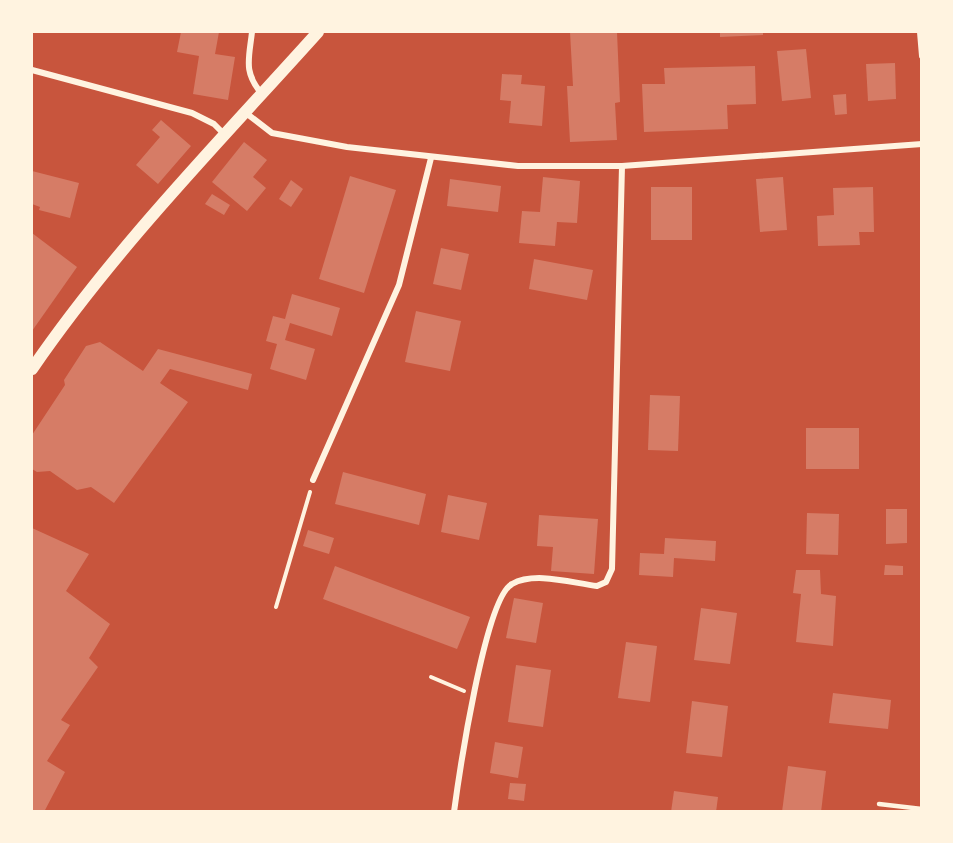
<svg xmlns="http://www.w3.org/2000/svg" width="953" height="843" font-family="'Fira Sans',sans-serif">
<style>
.building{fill:#d67c66}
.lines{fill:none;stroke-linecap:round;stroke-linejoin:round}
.path{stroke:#fff3e0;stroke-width:4}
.service{stroke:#fff3e0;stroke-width:4.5}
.minor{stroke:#fff3e0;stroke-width:6}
.secondary{stroke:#fff3e0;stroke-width:12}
</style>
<rect width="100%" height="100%" fill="#c8553d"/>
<g class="building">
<polygon points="181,32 219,32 215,54 235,57 228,100 193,94 199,56 177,52"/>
<polygon points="570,32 617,32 620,102 615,103 617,140 570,142 567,86 573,86"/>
<polygon points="720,32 763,32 763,35 720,37"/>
<polygon points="806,49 811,98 782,101 777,51"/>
<polygon points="895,63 896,99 868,101 866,64"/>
<polygon points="755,66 756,104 727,105 728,129 644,132 642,84 665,84 664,68"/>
<polygon points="502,74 522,75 521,84 545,86 542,126 509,123 511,101 500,100"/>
<polygon points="846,94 847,114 835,115 833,95"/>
<polygon points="161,120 191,146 158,184 136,165 160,137 152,130"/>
<polygon points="244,142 267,160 253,177 266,188 247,211 212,182"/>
<polygon points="32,171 79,183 70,218 39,210 40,207 32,204"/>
<polygon points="350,176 396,190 364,293 319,279"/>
<polygon points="543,177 580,181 577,223 557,222 555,246 519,243 522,211 540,212"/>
<polygon points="783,177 787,230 760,232 756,179"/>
<polygon points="450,179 501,186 498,212 447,206"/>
<polygon points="291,180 303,189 291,207 279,199"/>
<rect x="651" y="187" width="41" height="53"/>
<polygon points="873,187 874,232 859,232 860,245 818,246 817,216 834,215 833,188"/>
<polygon points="212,194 230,205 224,215 205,204"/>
<polygon points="32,233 77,267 32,331"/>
<polygon points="441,248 469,254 461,290 433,284"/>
<polygon points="534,259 593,270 587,300 529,289"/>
<polygon points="292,294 340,308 332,336 290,323 285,340 315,349 306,380 270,369 277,344 266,341 273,316 285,319"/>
<polygon points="416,311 461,321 450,371 405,362"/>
<polygon points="100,342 143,371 158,349 252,374 248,390 170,369 160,383 188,402 114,503 91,487 77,490 50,471 37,472 32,469 32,435 65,385 64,380 86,346"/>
<polygon points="650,395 680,396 678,451 648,450"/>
<rect x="806" y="428" width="53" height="41"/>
<polygon points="343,472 426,494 419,525 335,504"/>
<polygon points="448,495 487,503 479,540 441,532"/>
<polygon points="886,509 907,509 907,543 886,544"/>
<polygon points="807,513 839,514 838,555 806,554"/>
<polygon points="539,515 598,519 594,574 551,571 553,547 537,546"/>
<polygon points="32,528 89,554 66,591 110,624 89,658 98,667 61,720 70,725 47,761 65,772 44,812 32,812"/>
<polygon points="308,530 334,538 329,554 303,546"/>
<polygon points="665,538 716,541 715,561 674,558 673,577 639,575 640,553 664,554"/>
<polygon points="885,565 903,566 903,575 884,575"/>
<polygon points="335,566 470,617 457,649 323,599"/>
<polygon points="796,570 820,570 821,594 836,596 833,646 796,642 801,594 793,593"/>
<polygon points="514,598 543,603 536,643 506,638"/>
<polygon points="701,608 737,613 730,664 694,660"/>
<polygon points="626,642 657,646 650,702 618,698"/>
<polygon points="516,665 551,670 543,727 508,722"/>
<polygon points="833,693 891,700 888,729 829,723"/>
<polygon points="692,701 728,706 722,757 686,753"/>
<polygon points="495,742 523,747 518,778 490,773"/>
<polygon points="788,766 826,771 821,812 782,812"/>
<polygon points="510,783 526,784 524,801 508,799"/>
<polygon points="674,791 718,797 716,812 671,812"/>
</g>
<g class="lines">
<g class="path">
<polyline points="276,607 310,492"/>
<polyline points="431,677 464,691"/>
</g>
<polyline class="service" points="879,804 922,809"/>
<g class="minor">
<path d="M252,32C249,59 243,72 262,94"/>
<polyline points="920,32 922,56"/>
<polyline points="32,70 192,113 214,124 225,135"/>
<polyline points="246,113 272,133 347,147 518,166 622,166 922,144"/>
<polyline points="313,480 399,285 431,158"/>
<path d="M454,812C459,775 485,598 512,584C535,571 572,583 597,586L606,582L612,569L622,166"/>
</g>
<path class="secondary" d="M32,369C115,248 220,141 318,32"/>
</g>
<rect width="953" height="843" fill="none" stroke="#fff3e0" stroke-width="66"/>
</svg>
